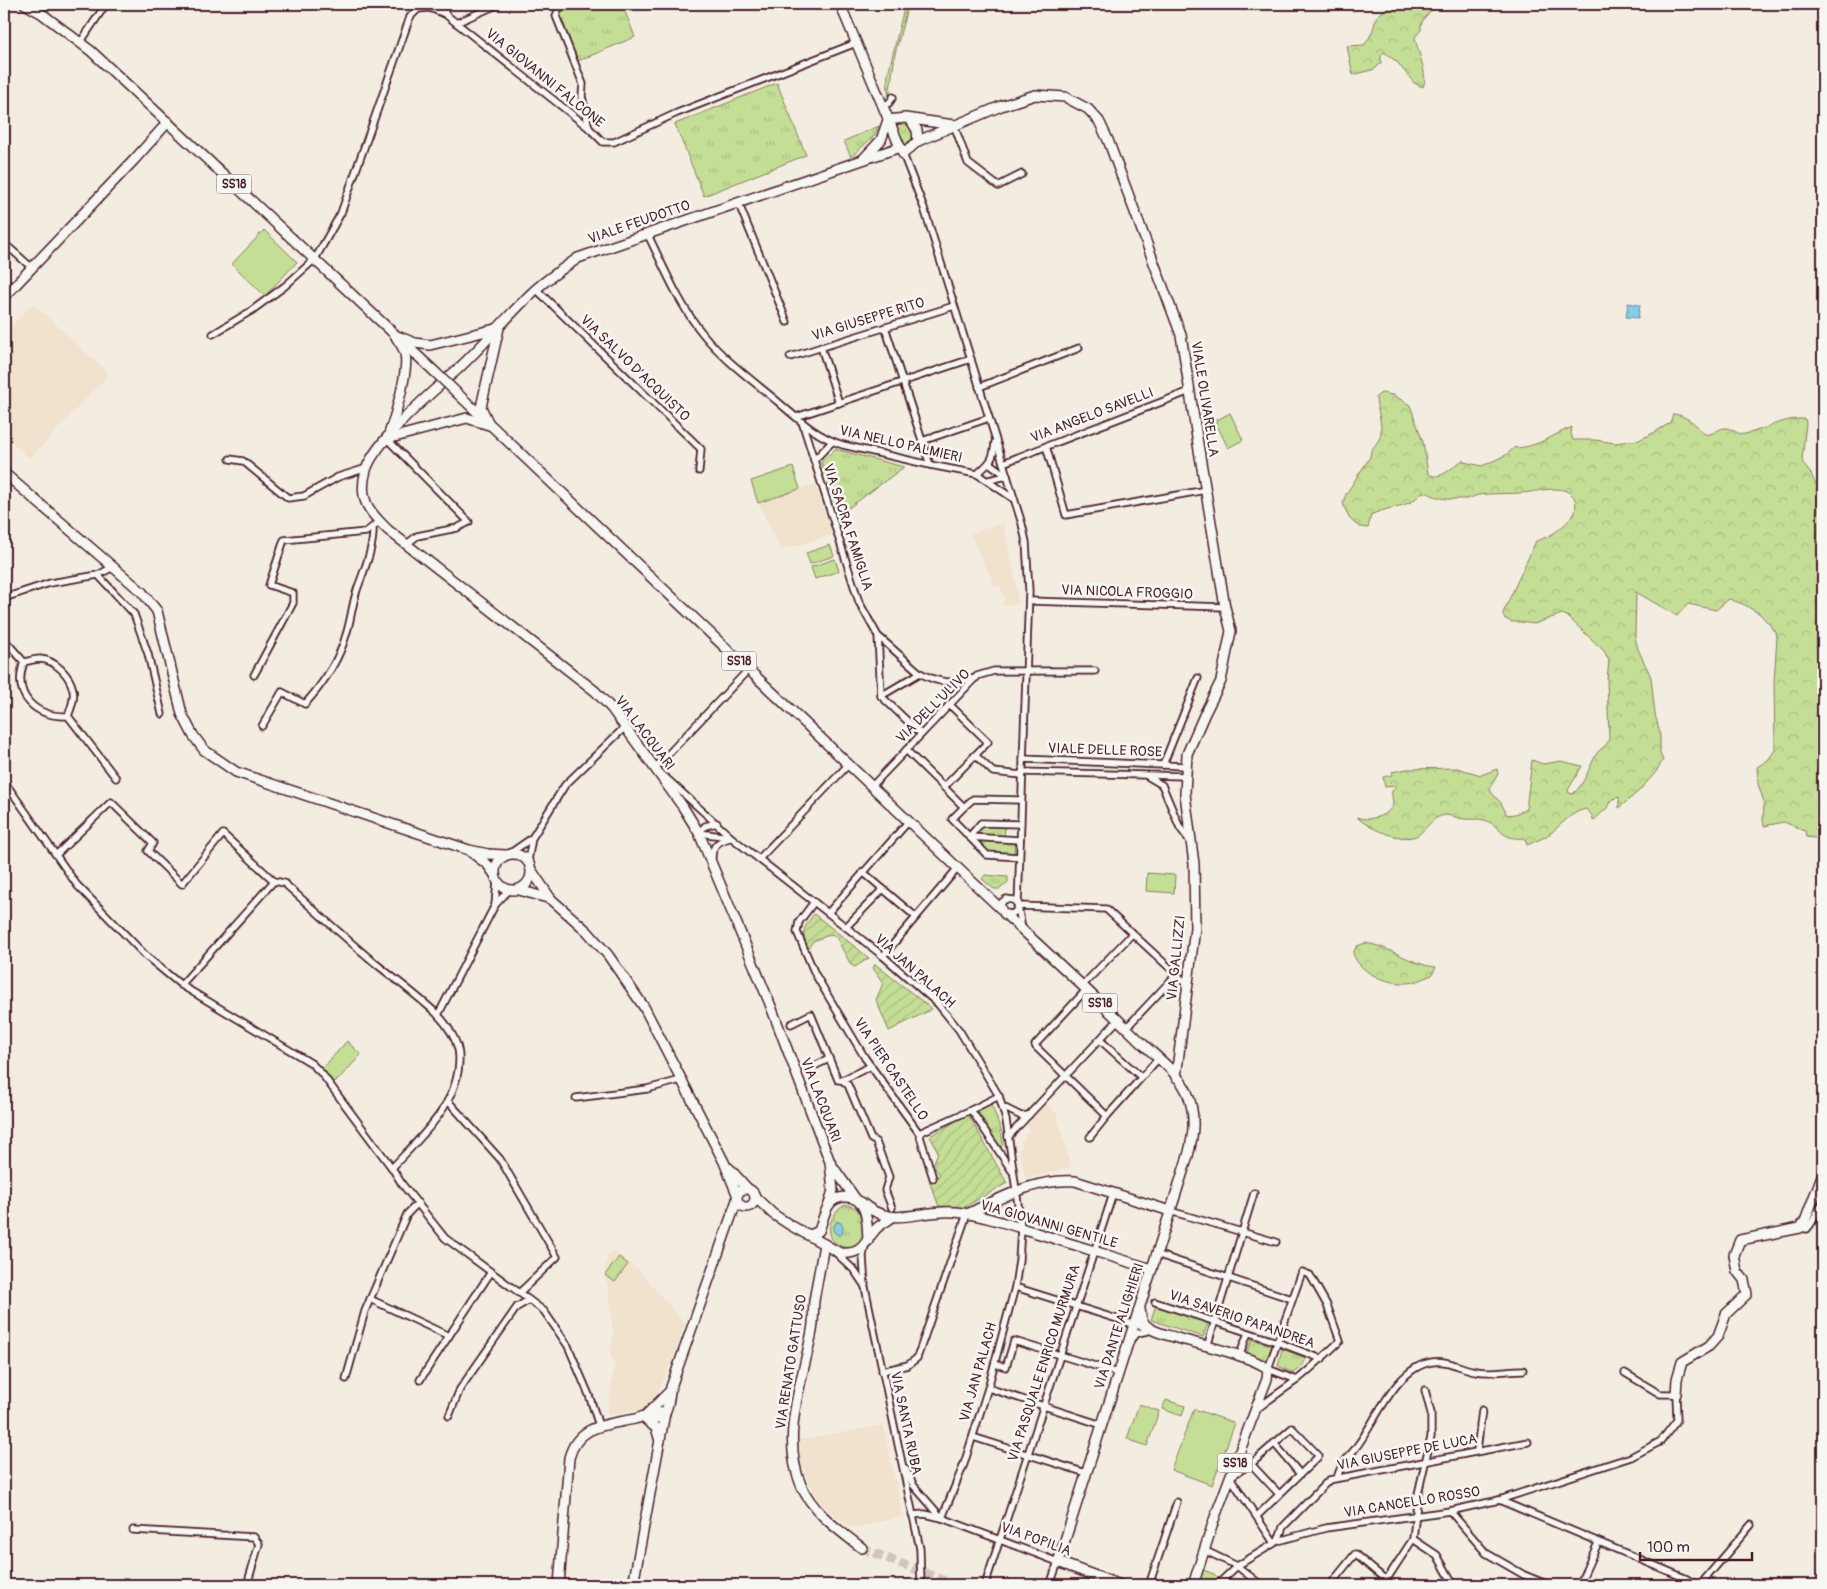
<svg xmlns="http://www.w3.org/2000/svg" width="1827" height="1589" font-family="Pangolin,sans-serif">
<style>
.built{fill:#f0e2cc}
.grass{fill:url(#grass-tufts);stroke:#877e60}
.forest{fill:url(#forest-crowns);stroke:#877e60}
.garden{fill:url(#garden-furrows);stroke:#877e60}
.pitch{fill:#c4de95;stroke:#877e60}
.water{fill:url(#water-ripples);stroke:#6d879a}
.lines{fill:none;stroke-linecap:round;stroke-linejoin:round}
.secondary-tunnel{stroke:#d1c4bd;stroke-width:9;stroke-dasharray:9 4.5;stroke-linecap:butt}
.street-casing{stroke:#4a1f2b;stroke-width:9}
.secondary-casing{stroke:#4a1f2b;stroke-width:12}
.primary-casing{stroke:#4a1f2b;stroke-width:12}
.street{stroke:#f6f6f2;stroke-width:5.5}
.secondary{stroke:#f6f6f2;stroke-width:9}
.primary{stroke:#f6f6f2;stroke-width:9}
.primary-bridge-casing{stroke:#4a1f2b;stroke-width:12;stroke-linecap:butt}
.primary-bridge{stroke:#f6f6f2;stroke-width:9}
.labels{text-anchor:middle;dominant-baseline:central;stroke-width:5;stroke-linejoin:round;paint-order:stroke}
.shield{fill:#f6f6f2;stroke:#7e6067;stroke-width:1}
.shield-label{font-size:12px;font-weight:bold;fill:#4a1f2b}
.street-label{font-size:14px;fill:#4a1f2b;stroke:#f6f6f2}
</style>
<defs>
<pattern id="grass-tufts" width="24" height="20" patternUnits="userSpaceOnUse" patternTransform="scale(1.25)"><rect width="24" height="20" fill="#c4de95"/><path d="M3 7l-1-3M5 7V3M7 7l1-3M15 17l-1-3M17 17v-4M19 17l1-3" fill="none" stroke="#aabe81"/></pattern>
<pattern id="forest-crowns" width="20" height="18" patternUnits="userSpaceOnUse" patternTransform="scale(1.25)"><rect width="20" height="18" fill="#c4de95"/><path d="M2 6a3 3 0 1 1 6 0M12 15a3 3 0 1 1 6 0" fill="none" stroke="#aabe81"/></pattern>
<pattern id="garden-furrows" width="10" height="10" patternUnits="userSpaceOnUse" patternTransform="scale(1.25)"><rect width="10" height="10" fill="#c4de95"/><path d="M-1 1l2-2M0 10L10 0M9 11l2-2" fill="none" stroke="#aabe81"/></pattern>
<pattern id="water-ripples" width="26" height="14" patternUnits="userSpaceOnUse" patternTransform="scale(1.25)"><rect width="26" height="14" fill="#84cde4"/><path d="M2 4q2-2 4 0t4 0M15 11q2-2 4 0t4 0" fill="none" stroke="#74b0c4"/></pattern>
</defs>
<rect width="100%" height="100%" fill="#f3ede1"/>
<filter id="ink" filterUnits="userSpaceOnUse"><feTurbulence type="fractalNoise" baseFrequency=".02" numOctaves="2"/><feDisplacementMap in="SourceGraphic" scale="10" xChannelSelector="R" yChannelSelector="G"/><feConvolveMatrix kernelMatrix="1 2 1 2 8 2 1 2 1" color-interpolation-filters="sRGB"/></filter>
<g filter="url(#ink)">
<g class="built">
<polygon points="33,303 109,374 30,459 4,435 4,334"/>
<polygon points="815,484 832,535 781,550 758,503"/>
<polygon points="1003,522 1017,589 1018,604 1003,605 1001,602 1006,599 999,585 995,587 970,534"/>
<polygon points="1046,1104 1057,1114 1071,1167 1026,1179 1018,1149 1023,1147 1021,1141 1026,1139 1024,1134 1029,1133 1027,1125"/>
<polygon points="612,1250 640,1271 685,1324 673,1359 653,1403 638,1410 607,1415 614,1365 610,1353 613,1333 608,1288 604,1276 608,1256"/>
<polygon points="883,1425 903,1516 858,1528 849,1527 817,1500 800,1462 799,1440"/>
</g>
<g class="grass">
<polygon points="573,4 622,4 635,37 578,61 560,15 564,9 573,6"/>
<polygon points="777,83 806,155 704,196 675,124"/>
<path d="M904,122C914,129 916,139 905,146L896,123Z"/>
<polygon points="879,126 874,136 851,157 844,141"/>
<polygon points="835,449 904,467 839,515 821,462"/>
<polygon points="981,823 1005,823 1004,839 1015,840 1014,857 987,855 969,837"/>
<polygon points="985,875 1008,877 1008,882 1000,889 994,889 982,879"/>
<polygon points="991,1103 1001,1130 1003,1145 1000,1148 977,1110"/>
<path d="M845,1205C867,1206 867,1233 858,1247C822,1253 823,1217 845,1205Z"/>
<polygon points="1156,1305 1208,1323 1203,1337 1151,1320"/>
<polygon points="1252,1339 1272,1346 1266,1361 1246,1355"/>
<polygon points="1282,1349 1306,1358 1301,1367 1293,1373 1278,1366"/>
<polygon points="1203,1570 1214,1574 1219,1579 1210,1585 1199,1585"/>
</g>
<g class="forest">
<polygon points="905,4 908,4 895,54 889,98 887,84 888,74"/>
<path d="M1401,4H1435C1430,14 1420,18 1421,30L1415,37C1417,50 1429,76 1423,87L1414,83L1397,62L1384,52L1381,56V63L1375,69L1353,75L1347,46L1364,45C1382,24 1365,14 1401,4Z"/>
<path d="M1381,393L1393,395L1410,405L1423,442L1428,473C1439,483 1453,466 1463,460L1464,462L1482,466L1506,455L1515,447L1516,448C1537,447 1553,435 1572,427L1571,433L1573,440H1595L1615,443L1639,440L1655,432L1670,423L1673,414C1681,414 1692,421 1697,426C1700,429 1702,433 1705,434C1711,436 1718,429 1724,428C1732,427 1738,436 1745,434C1765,430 1784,417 1805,419L1806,423L1802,460L1804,465L1811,474L1816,485L1823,489V839L1806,837L1805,831L1784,822L1764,826L1763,820L1764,802L1758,784L1757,767L1768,760L1775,750L1774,682L1777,637L1776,632L1760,614L1743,604L1729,599L1716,610L1688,604L1677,616L1636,592L1635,637L1638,649L1651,677L1655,714L1660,734V754L1663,760L1656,772L1639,791L1619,808V797L1613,799L1607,808L1593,821C1593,815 1590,812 1585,809C1571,813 1563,823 1552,832C1545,838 1536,841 1527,845L1525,838C1499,841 1502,825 1484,820C1478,818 1471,820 1465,819C1458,819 1452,815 1446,815C1432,816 1428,828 1418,835C1403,844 1367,828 1357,817C1367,822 1390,816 1393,804C1393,800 1391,795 1392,791L1397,786L1385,787L1383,777L1392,775V772L1407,769L1457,768L1481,775L1497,769L1498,774L1490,788L1491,792L1501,803L1507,815L1515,814L1526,809L1532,760L1543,764L1561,761L1582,766L1568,790L1569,793L1573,794C1585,784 1589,767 1597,753C1601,747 1608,747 1609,738L1607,680L1609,660L1604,651L1567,616L1562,614L1534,624L1520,622H1512L1504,618L1503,613L1536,541C1553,536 1564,527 1575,513C1576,508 1577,499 1572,495C1561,483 1534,493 1520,493C1506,494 1492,493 1478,495C1474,496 1471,498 1467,499C1458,499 1445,500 1437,497C1431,495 1428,492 1423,492C1419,494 1417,498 1414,500C1405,507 1383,508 1371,515L1368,528L1360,527L1354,523L1349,518L1343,503L1346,494L1370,457C1370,448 1377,445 1380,437C1384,424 1376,409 1376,397Z"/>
<path d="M1365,943C1390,946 1411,965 1436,967L1432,975C1426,977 1420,981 1414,982C1392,987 1359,974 1353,953L1357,946Z"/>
</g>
<g class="garden">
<path d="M814,914L869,958L855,967L851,965L836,937L832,934L813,941L808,949C801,930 803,929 814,914Z"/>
<polygon points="875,964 932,1009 889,1031 876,1000 883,983 873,968"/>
<polygon points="968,1114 1007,1183 963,1208 939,1206 929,1181 940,1175 933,1165 938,1152 930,1136"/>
</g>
<g class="pitch">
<polygon points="264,230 297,262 265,296 232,264"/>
<polygon points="1230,413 1243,440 1228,448 1215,421"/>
<polygon points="793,467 800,489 758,503 751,481"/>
<polygon points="830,545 834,556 810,564 806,553"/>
<polygon points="835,559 839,571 815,579 811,567"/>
<polygon points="1147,873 1175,875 1174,893 1146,891"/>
<polygon points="347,1041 361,1055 335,1083 321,1070"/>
<polygon points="619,1257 628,1264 615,1282 605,1275"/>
<polygon points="1166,1400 1185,1406 1182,1416 1162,1409"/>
<polygon points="1139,1404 1159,1411 1147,1446 1127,1439"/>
<polygon points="1194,1409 1235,1423 1212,1485 1171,1470"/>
</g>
<g class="water">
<polygon points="1628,303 1640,305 1638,318 1626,317"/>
<path d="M837,1221L841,1223C844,1227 844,1234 839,1236L834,1232L833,1228Z"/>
</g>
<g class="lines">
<polyline class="secondary-tunnel" points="862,1548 955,1585"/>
<defs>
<g id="street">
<polyline points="444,4 445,14"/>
<polyline points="565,4 559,8 556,16 583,84 582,96 589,128"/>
<polyline points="456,23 499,4"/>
<polyline points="80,43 106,4"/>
<polyline points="882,106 889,103 893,97"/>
<polyline points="954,125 968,163 998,186 1022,174"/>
<polyline points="903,154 924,208 1022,524 1026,542 1029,591 1018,906 1016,911 1012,914 1004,913 1001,909 1002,902 1006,899 1014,900 1017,904"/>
<polyline points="738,202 787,322"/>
<path d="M647,233C664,267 679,305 703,334C724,360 752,380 777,401C798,419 817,437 843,445L930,465L977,474L1014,499"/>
<polyline points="4,243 31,267"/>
<polyline points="536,289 701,449 699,471"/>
<polyline points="885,327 930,465"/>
<polyline points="213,334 251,311 285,286 315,259 341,213 410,17 418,9 430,8 445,14 589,128 603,142 614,142 677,113 856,43"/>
<polyline points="821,347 839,403"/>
<polyline points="790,357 954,306"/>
<polyline points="979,387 1079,348"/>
<polyline points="796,417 971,359"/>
<polyline points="802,422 859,602 878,636 881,696 920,673 878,636"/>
<polyline points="387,439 469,522 457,528 417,536 407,544"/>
<polyline points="922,441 989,418"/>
<polyline points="1046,446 1066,515 1206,490"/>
<polyline points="230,459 243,461 288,498 304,496 338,477 367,468"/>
<polyline points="814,460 832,442"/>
<polyline points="1003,463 1190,391"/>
<path d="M977,474C990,463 994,459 995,442"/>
<polyline points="989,480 1007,476 989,463"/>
<polyline points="98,575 113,567"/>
<polyline points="4,598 50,583 98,575 134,614 148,654 162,714"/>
<polyline points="1029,601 1225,607"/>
<polyline points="4,639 24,662"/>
<path d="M920,673C942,685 952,683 976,678"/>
<polyline points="254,675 293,603 293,593 269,585 284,540 366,532 380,521"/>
<polyline points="881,696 921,734"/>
<path d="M68,716C35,717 12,696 24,662C29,661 35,659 40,659C55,660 70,675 73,690C75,699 71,708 68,716L116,778"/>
<path d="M262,726L282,692L305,704C322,685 339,660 346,635C351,620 352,605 357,590C364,570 374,548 373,527"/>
<polyline points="906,750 964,807 952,819 987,855 1019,857"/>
<polyline points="975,755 993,772 1022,775"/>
<polyline points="1023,759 1186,766"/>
<polyline points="1163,765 1198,678"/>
<polyline points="658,770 655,768 748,670"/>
<polyline points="1022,772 1186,776"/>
<polyline points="664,776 732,838 883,956 938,1004 959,1030 999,1096 1006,1120 1019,1211 1021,1228 1019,1260 1015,1287 988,1388 964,1464 942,1518"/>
<polyline points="1147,776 1162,785 1180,828 1190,841"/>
<polyline points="4,781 77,885 147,957 181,985 311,1063 322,1074 392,1168 402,1184 445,1238 544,1311 568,1346 589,1395 599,1426"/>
<polyline points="871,787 977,676 994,671 1095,671"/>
<polyline points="944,787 988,742 949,704"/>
<polyline points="964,807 973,799 1021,800"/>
<polyline points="717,823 705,826 699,833 730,837"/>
<polyline points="969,837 981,823 1020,824"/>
<polyline points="969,837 1020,840"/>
<polyline points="509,854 532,838"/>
<path d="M56,855L111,802L153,843L148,851L182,884L223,834L274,881L284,883C314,910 344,937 375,963C396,980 418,996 437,1014C447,1024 459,1042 459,1057C460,1104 420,1137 392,1168"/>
<path d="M712,858C712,845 718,841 730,838"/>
<polyline points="759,859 848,765"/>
<polyline points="528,861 532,838 565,785 625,727"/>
<polyline points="863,872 916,917"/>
<polyline points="814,902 799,922 797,932 815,974 865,1058 919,1133 971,1110 1012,1171"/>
<polyline points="495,905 497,881"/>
<polyline points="828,913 908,822"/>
<polyline points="846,927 883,889"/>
<polyline points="1022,929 1018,906 1106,909 1188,985"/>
<polyline points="883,956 957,869"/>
<polyline points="181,985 274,881"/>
<polyline points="1082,986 1133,933"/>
<polyline points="1086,990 1035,1045 1036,1047 1107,1116"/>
<polyline points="438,1015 495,905 509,890"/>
<polyline points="791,1024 811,1014 838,1080 842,1080 848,1085 871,1139 876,1142 889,1177 885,1190 892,1208"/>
<polyline points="1127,1027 1176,975"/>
<polyline points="1100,1040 1141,1077"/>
<polyline points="810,1068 829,1059"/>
<polyline points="842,1080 871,1066"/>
<polyline points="576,1098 647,1089 681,1080"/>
<polyline points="448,1101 500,1159 557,1257 519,1293"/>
<polyline points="1003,1107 1021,1116 1029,1115"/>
<polyline points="971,1110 999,1096"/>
<polyline points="919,1133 933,1178"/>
<polyline points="1008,1137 1118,1020"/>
<polyline points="1090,1137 1107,1116 1158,1059"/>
<polyline points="1170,1211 1276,1242"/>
<path d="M1800,1228L1807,1229C1815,1221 1816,1211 1823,1203"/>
<polyline points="865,1246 863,1256 865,1287 920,1549 921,1585"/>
<polyline points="836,1253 854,1270 864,1285"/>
<polyline points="1156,1254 1292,1299"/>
<polyline points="1015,1287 1149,1329"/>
<polyline points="370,1299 449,1336"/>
<polyline points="1155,1302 1277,1342 1322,1359"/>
<polyline points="1131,1339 1138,1333 1148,1331"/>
<polyline points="1207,1347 1254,1193"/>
<polyline points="1239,1357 1248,1333"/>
<polyline points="995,1364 1006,1367 1014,1341 1118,1373"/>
<polyline points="882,1371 908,1365 917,1358 967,1214"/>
<polyline points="346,1379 365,1311 407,1214 418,1203"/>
<polyline points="420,1380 491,1272"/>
<polyline points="988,1388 1102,1425"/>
<path d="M1256,1410C1269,1399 1283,1390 1297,1380C1312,1368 1326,1354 1340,1341L1327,1305L1310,1275L1302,1272L1268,1369L1297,1380"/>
<polyline points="449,1416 460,1389 517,1307 529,1300"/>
<polyline points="973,1437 1086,1473"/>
<polyline points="1274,1443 1300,1474"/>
<polyline points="1477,1451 1482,1410"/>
<polyline points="1251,1464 1279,1494"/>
<polyline points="905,1468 914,1486 941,1517"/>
<path d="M1337,1478C1342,1461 1347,1460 1357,1446C1376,1421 1396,1367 1432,1362C1448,1359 1461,1369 1476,1371C1491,1374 1508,1370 1523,1370"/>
<polyline points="1499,1500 1687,1579 1696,1585"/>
<polyline points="1450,1511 1486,1553 1524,1575 1549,1585"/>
<polyline points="912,1515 925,1514 942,1518 1058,1562 1050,1585"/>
<polyline points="1257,1516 1319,1456 1292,1428 1251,1464 1230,1477 1274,1543"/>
<polyline points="133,1530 254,1537 259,1544 247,1585"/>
<polyline points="1413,1539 1437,1555 1454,1585"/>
<polyline points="1278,1541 1326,1528 1450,1511 1499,1500 1631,1457 1661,1441 1677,1420 1676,1394 1660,1394 1625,1373"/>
<polyline points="1204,1550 1237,1566 1261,1585"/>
<polyline points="985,1585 1113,1194"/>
<polyline points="1149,1585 1177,1502"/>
<polyline points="1217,1585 1237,1566 1278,1541 1283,1527 1329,1480 1528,1442"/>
<polyline points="1330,1585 1355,1554 1386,1580"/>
<polyline points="1383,1585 1413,1539 1418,1494 1431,1437 1431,1413 1425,1390"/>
<polyline points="1579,1585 1598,1543"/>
<polyline points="1700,1585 1751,1525"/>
</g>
<g id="secondary">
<polyline points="840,4 903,154 918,141 1001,106 1035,95 1065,97 1088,109 1099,121 1108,140 1181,335 1198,444 1225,607 1231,631 1221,681 1205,713 1187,754 1185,794 1194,864 1195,928 1176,1077"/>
<polyline points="910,119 917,130 918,141"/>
<polyline points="864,158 881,140 888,120 905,118 954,125"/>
<polyline points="4,297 134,160 168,122"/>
<polyline points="397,336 415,343 430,345 499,328 481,407 488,422"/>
<path d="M389,434C395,417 409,370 405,354C404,348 399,342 396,337"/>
<polyline points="387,439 467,418 489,425"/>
<polyline points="4,473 142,592 157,611 182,714 193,735 204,750 236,772 469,850 488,854 506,855"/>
<polyline points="471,852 488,865 495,875"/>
<circle cx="513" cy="872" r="18"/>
<polyline points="532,871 551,899 587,931 608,955 644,1007 724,1162 737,1194"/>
<polyline points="519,890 551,899"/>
<polyline points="831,1164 855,1198"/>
<polyline points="729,1168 748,1189"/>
<path d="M829,1204L833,1190L830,1162L770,1004L699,833L683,807L612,709L595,691L388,530C368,511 358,499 366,470C375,441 434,390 458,369C485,344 508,315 535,290C548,278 564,268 578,258L900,147"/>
<path d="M824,1244C821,1263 817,1282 814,1301C813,1311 814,1321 812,1331C803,1380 780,1436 801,1485C812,1512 840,1531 862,1548"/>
<polyline points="1676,1394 1677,1379 1682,1362 1709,1346 1718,1336 1726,1314 1747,1294 1744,1280 1737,1271 1734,1255 1740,1240 1800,1228 1805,1221 1823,1173"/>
<polyline points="633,1585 665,1413"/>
</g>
<g id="primary">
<polyline points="25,4 41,13 91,51 435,372"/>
<polyline points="458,394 1001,909"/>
<path d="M1004,913C1051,956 1098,1000 1143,1044C1158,1058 1179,1074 1187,1092C1196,1114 1194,1134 1188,1156L1058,1562L1120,1585"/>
<circle cx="746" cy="1198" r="9"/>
<path d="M755,1197L773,1214L790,1225L840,1253C863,1255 863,1244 875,1230C879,1225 886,1222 891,1218"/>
<path d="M861,1202C892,1230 917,1209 955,1212C984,1215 1014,1226 1043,1235C1079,1246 1115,1258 1152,1269"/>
<path d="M967,1214C1001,1198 1036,1178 1075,1181L1170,1211"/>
<path d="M805,1233L810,1235L819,1231C822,1223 824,1212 829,1205C833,1199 839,1197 846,1197C869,1197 867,1225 868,1241"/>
<path d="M1140,1309L1142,1321C1150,1332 1165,1334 1177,1338C1198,1344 1253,1356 1268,1369L1267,1379L1215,1517L1193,1585"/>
<polyline points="648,1413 669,1392"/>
<polyline points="646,1420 656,1428 660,1441"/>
<path d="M647,1420C670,1418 667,1407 671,1387L737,1200"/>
<path d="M559,1585L569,1458C578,1424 607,1425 635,1419C650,1415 648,1411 665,1413"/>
</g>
</defs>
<use href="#street" class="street-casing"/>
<use href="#secondary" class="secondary-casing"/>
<use href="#primary" class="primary-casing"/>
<use href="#street" class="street"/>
<use href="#secondary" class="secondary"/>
<use href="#primary" class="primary"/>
<defs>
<polyline id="primary-bridge" points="435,372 458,394"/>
</defs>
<use href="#primary-bridge" class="primary-bridge-casing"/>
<use href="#primary-bridge" class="primary-bridge"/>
</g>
</g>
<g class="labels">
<g class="shield">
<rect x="216.5" y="174.5" width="35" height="19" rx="4"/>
<rect x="721.5" y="651.5" width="35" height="19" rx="4"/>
<rect x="1082.5" y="993.5" width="35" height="19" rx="4"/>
<rect x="1217.5" y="1453.5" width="35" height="19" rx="4"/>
</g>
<g class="shield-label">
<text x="234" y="184">SS18</text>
<text x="739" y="661">SS18</text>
<text x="1100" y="1003">SS18</text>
<text x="1235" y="1463">SS18</text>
</g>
<g class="street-label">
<text transform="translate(545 78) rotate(39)">VIA GIOVANNI FALCONE</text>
<text transform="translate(639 222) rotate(-19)">VIALE FEUDOTTO</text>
<text transform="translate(868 319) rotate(-17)">VIA GIUSEPPE RITO</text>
<text transform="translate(635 368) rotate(44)">VIA SALVO D'ACQUISTO</text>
<text transform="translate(1205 399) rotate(81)">VIALE OLIVARELLA</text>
<text transform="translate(1092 415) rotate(-21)">VIA ANGELO SAVELLI</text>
<text transform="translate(901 444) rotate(13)">VIA NELLO PALMIERI</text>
<text transform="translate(848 527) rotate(72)">VIA SACRA FAMIGLIA</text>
<text transform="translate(1127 592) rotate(2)">VIA NICOLA FROGGIO</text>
<text transform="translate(933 706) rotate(-45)">VIA DELL'ULIVO</text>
<text transform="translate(645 733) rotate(53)">VIA LACQUARI</text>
<text transform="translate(1105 750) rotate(2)">VIALE DELLE ROSE</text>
<text transform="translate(1176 958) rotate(-84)">VIA GALLIZZI</text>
<text transform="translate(915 971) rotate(42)">VIA JAN PALACH</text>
<text transform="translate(891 1069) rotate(56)">VIA PIER CASTELLO</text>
<text transform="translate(821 1100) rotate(69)">VIA LACQUARI</text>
<text transform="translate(1049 1224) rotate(16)">VIA GIOVANNI GENTILE</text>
<text transform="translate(1242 1319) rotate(19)">VIA SAVERIO PAPANDREA</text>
<text transform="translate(1119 1326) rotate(-72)">VIA DANTE ALIGHIERI</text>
<text transform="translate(791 1362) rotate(-81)">VIA RENATO GATTUSO</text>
<text transform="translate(1044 1363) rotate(-72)">VIA PASQUALE ENRICO MURMURA</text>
<text transform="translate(978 1372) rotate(-74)">VIA JAN PALACH</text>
<text transform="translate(906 1423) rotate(78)">VIA SANTA RUBA</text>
<text transform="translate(1407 1452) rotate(-11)">VIA GIUSEPPE DE LUCA</text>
<text transform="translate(1412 1502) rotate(-9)">VIA CANCELLO ROSSO</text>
<text transform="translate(1036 1539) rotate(20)">VIA POPILIA</text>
</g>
</g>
<rect width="1827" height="1589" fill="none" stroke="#f6f6f2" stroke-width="20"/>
<rect x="10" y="10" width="1807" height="1569" fill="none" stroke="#4a1f2b" stroke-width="2" filter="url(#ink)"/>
<path d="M1640 1552v8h112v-8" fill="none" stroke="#4a1f2b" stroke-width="2.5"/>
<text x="1647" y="1552" font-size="15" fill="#4a1f2b" stroke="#f6f6f2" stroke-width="4" paint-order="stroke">100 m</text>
</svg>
